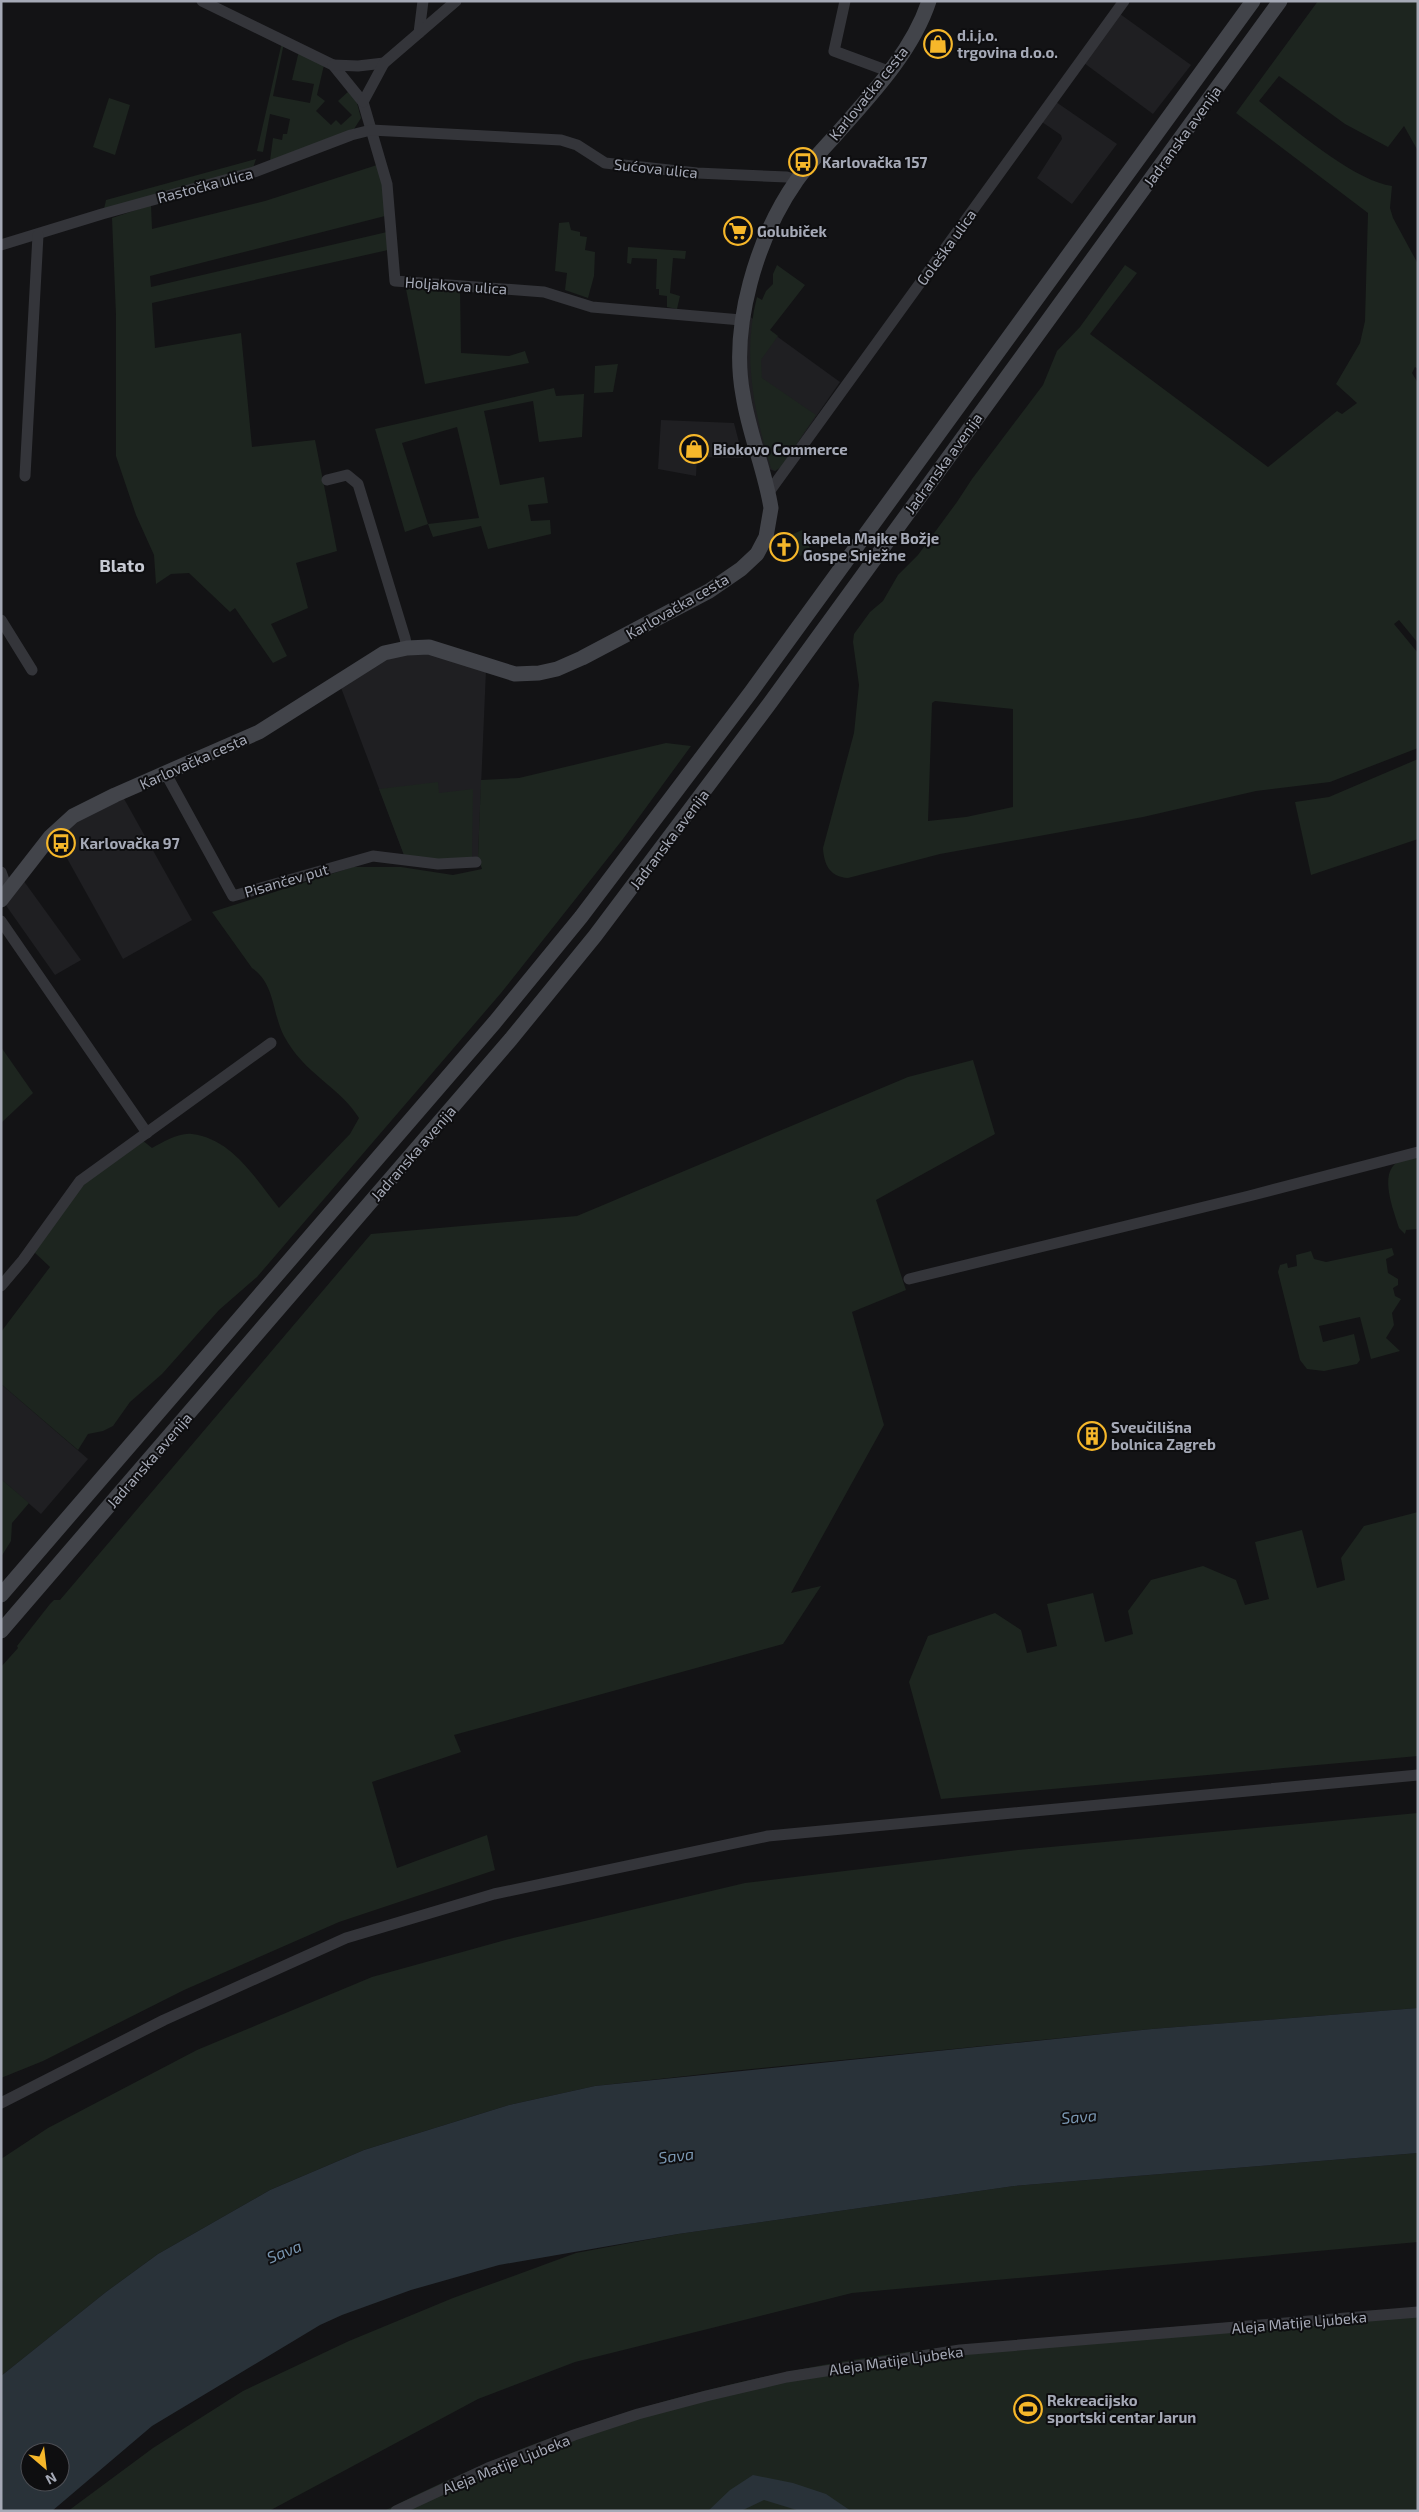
<svg xmlns="http://www.w3.org/2000/svg" width="1419" height="2512" font-family="'Exo 2',sans-serif">
<style>
.built{fill:#1f1f22}
.green{fill:#1d251f;fill-rule:evenodd}
.water{fill:#293239;fill-rule:evenodd}
.lines{fill:none;stroke-linecap:round;stroke-linejoin:round}
.street{stroke:#34353a;stroke-width:11}
.secondary{stroke:#42444a;stroke-width:15}
.labels{text-anchor:middle;dominant-baseline:central;stroke-width:4;stroke-linejoin:round;paint-order:stroke}
.poi-label{font-size:15px;font-weight:bold;fill:#a5a9b6;stroke:#0e0e10;text-anchor:start}
.street-label{font-size:15px;fill:#a5a9b6;stroke:#0e0e10}
.water-label{font-size:16px;font-style:italic;fill:#7a97b2;stroke:#0e0e10}
.quarter-label{font-size:18px;font-weight:bold;fill:#c6c9d2;stroke:#0e0e10}
</style>
<rect width="100%" height="100%" fill="#131315"/>
<g class="built">
<polygon points="1120,14 1191,65 1153,114 1084,63"/>
<polygon points="1056,102 1117,144 1072,204 1037,178 1062,139 1061,135 1042,122"/>
<polygon points="749,316 840,382 781,467 775,471 768,469 751,407 745,354"/>
<polygon points="661,420 734,423 743,458 697,457 696,476 658,469"/>
<polygon points="423,651 486,670 478,857 404,855 340,685 372,663"/>
<polygon points="123,797 192,920 123,959 58,842 76,822"/>
<polygon points="23,880 81,960 55,975 5,904"/>
<polygon points="1,1384 88,1459 41,1514 1,1479"/>
</g>
<g class="green">
<path d="M1318,1H1418V151L1404,126L1388,147L1345,124L1279,76L1259,101C1290,126 1354,181 1392,186L1390,208L1393,218L1418,264V369L1415,367L1412,373L1418,383V643L1399,620L1394,624L1418,653V748L1330,782L1256,791L1143,817L940,854L848,878C830,877 824,865 823,848L854,733L859,685L853,642L854,634L870,612L883,601L898,575L918,555L957,502L972,479L1043,385L1057,351L1080,327L1125,265L1137,273L1090,334L1268,467L1337,411L1342,414L1357,403L1336,384L1360,343L1365,321L1368,213L1236,113ZM935,701L1013,709V807L966,817L928,821L932,703Z"/>
<polygon points="282,42 284,43 273,96 310,103 314,84 292,80 299,51 324,65 317,95 325,101 316,111 331,125 336,120 341,125 352,115 338,101 349,91 357,103 361,118 354,129 270,161 273,138 282,140 283,134 287,134 290,119 270,114 263,152 257,151"/>
<polygon points="109,98 130,105 115,155 93,147"/>
<polygon points="256,159 253,168 103,214 106,200"/>
<polygon points="377,165 383,182 385,216 150,276 151,287 387,232 388,250 152,303 155,348 241,333 252,447 315,440 337,551 296,563 308,608 271,624 287,656 273,663 235,608 230,612 189,573 171,574 156,584 154,555 136,515 116,456 116,315 112,218 151,205 152,229 265,201"/>
<polygon points="569,222 571,230 580,232 580,236 587,237 585,250 595,252 594,276 588,298 565,290 567,273 555,271 559,223"/>
<polygon points="628,247 686,251 685,259 673,258 670,293 680,296 677,309 667,307 667,296 659,295 659,289 656,289 657,259 632,258 631,264 627,263"/>
<path d="M777,265L805,285L770,330L778,336L761,360L762,378L816,415L781,467L775,471L771,468C754,412 742,355 757,297L762,300L766,291L773,284V274Z"/>
<polygon points="406,289 460,289 461,353 509,356 525,351 529,363 425,384"/>
<polygon points="618,364 613,392 594,393 595,366"/>
<path d="M554,388L556,396L584,394L582,437L539,442L533,401L484,411L500,485L544,477L548,503L528,505L531,521L550,520L551,534L488,549L481,526L433,537L428,524L405,532L375,429ZM457,427L479,518L428,524L402,443Z"/>
<polygon points="802,530 811,551 800,556 791,535"/>
<path d="M666,743L691,746L623,839L501,993L257,1277L219,1310L162,1374L130,1402L113,1426L103,1431L88,1434L78,1450L1,1384V1332L50,1267L33,1251L73,1195L90,1179L142,1140L152,1148C163,1142 180,1132 192,1134C233,1139 256,1180 279,1208L350,1134L359,1118C339,1086 304,1074 284,1036C272,1013 275,983 252,968L212,912L353,867H401L453,875L482,869L478,857L481,780L519,778Z"/>
<polygon points="1418,759 1418,839 1311,875 1295,802 1329,797"/>
<polygon points="438,782 439,793 473,789 472,858 447,861 404,855 379,789"/>
<polygon points="1,1047 33,1093 1,1123"/>
<polygon points="973,1060 995,1134 876,1200 906,1290 852,1312 884,1425 791,1593 821,1586 783,1644 454,1735 461,1752 372,1782 397,1868 487,1835 495,1870 339,1922 184,1990 43,2061 1,2078 1,1667 18,1648 17,1646 50,1604 54,1600 60,1600 371,1234 577,1216 908,1077"/>
<path d="M1418,1157V1229L1406,1230L1405,1234L1399,1228C1394,1211 1378,1173 1398,1162C1404,1159 1412,1158 1418,1157Z"/>
<polygon points="1392,1248 1394,1255 1386,1259 1388,1273 1398,1279 1398,1285 1393,1288 1395,1296 1401,1299 1392,1313 1394,1325 1386,1338 1400,1351 1371,1359 1360,1317 1319,1326 1323,1342 1354,1334 1360,1360 1357,1364 1324,1371 1307,1369 1300,1360 1278,1272 1280,1265 1287,1263 1288,1268 1297,1266 1296,1255 1311,1251 1314,1259 1326,1262"/>
<polygon points="1,1479 29,1503 12,1523 11,1541 1,1557"/>
<polygon points="1418,1512 1418,1756 941,1799 909,1682 928,1636 995,1613 1021,1630 1027,1653 1057,1646 1047,1604 1093,1593 1105,1642 1133,1634 1128,1611 1151,1580 1203,1566 1236,1580 1245,1605 1269,1599 1255,1542 1302,1530 1317,1588 1345,1580 1341,1558 1364,1526"/>
<polygon points="1418,1813 1418,2008 1152,2029 732,2071 595,2086 509,2105 364,2150 270,2190 158,2254 106,2292 1,2376 1,2159 48,2128 197,2050 372,1977 513,1938 745,1883 1018,1850"/>
<polygon points="1418,2153 1418,2242 852,2293 575,2362 478,2399 269,2511 68,2511 153,2448 243,2391 349,2341 453,2298 576,2253 678,2234 1014,2186"/>
<path d="M1418,2307V2511H384C522,2439 671,2393 823,2365C916,2348 1010,2341 1104,2333C1209,2324 1313,2316 1418,2307Z"/>
</g>
<g class="water">
<path d="M1418,2008V2153L1014,2186L678,2234L499,2265L411,2290L342,2315L320,2325L152,2426L52,2511H1V2376L106,2292L158,2254L270,2190L364,2150L509,2105L595,2086L1152,2029ZM30,2452H60V2482H30Z"/>
<polygon points="753,2475 793,2483 826,2494 851,2511 800,2511 764,2500 741,2511 708,2511 730,2490"/>
</g>
<g class="lines">
<g class="street">
<polyline points="202,1 333,65 363,102 387,184 395,281 544,292 592,307 741,320"/>
<polyline points="845,1 834,51 888,71"/>
<polyline points="419,33 423,1"/>
<polyline points="333,65 358,66 384,63"/>
<polyline points="363,102 384,63 456,1"/>
<polyline points="1,245 102,214 254,172 351,135 371,130 561,140 577,145 605,163 697,173 787,177 796,181"/>
<polyline points="25,476 38,235"/>
<polyline points="327,480 347,475 358,484 405,638 407,648"/>
<polyline points="769,492 1124,1"/>
<polyline points="1,620 32,670"/>
<polyline points="166,774 233,896 373,856 438,864 476,862"/>
<polyline points="1,872 8,891"/>
<polyline points="1,921 147,1133"/>
<polyline points="909,1279 1249,1196 1418,1152"/>
<polyline points="1,1286 23,1260 80,1181 271,1043"/>
<polyline points="1,2103 164,2020 346,1938 494,1894 768,1836 1418,1775"/>
<polyline points="396,2511 488,2468 574,2435 638,2414 706,2396 787,2377 960,2350 1418,2312"/>
</g>
<g class="secondary">
<path d="M1,900L50,837L73,816L115,795L259,732L384,653L407,648L429,647L515,674L539,673L557,669L582,658L709,591L741,569L757,554L766,537L771,508C765,470 749,434 743,395C730,326 757,237 797,180C808,165 821,151 834,137C869,97 912,53 929,1"/>
<polyline points="1,1595 495,1022 581,917 751,692 1253,1"/>
<polyline points="1,1631 511,1039 595,936 770,703 1280,1"/>
</g>
</g>
<defs>
<symbol id="shop-ring" viewBox="-11 -11 22 22"><circle r="9.5" fill="#0e0e10" stroke="#f6b72a" stroke-width="1.5"/><path d="M-5-2.5h2.3a2.7 3.5 0 0 1 5.4 0H5L5.5 6h-11ZM-1.5-2.5h3a1.5 2.3 0 0 0-3 0Z" fill="#f6b72a"/></symbol>
<symbol id="bus-ring" viewBox="-11 -11 22 22"><circle r="9.5" fill="#0e0e10" stroke="#f6b72a" stroke-width="1.5"/><path d="M-5-6H5V4H4V6H2V4H-2V6H-4V4H-5ZM-3.5-4V0h7V-4ZM-3.5 1.2v1.5H-2V1.2ZM2 1.2v1.5H3.5V1.2Z" fill="#f6b72a"/></symbol>
<symbol id="supermarket-ring" viewBox="-11 -11 22 22"><circle r="9.5" fill="#0e0e10" stroke="#f6b72a" stroke-width="1.5"/><path d="M-6-5.5h2.5l.6 2H6L4.5 2H-2.5L-4.4-4H-6ZM-1.5 3.2a1.3 1.3 0 1 0 .1 0ZM3 3.2a1.3 1.3 0 1 0 .1 0Z" fill="#f6b72a"/></symbol>
<symbol id="church-ring" viewBox="-11 -11 22 22"><circle r="9.5" fill="#0e0e10" stroke="#f6b72a" stroke-width="1.5"/><path d="M-1.2-6h2.4v3.5h3.3v2.4h-3.3V6h-2.4V-.1h-3.3v-2.4h3.3Z" fill="#f6b72a"/></symbol>
<symbol id="building-ring" viewBox="-11 -11 22 22"><circle r="9.5" fill="#0e0e10" stroke="#f6b72a" stroke-width="1.5"/><path d="M-4-6H4V6H1V3H-1V6H-4ZM-2.5-4.3h1.7v1.8h-1.7ZM.8-4.3h1.7v1.8H.8ZM-2.5-1h1.7V.8h-1.7ZM.8-1h1.7V.8H.8Z" fill="#f6b72a"/></symbol>
<symbol id="stadium-ring" viewBox="-11 -11 22 22"><circle r="9.5" fill="#0e0e10" stroke="#f6b72a" stroke-width="1.5"/><path d="M0-5a6.5 5 0 1 0 0 10a6.5 5 0 1 0 0-10ZM-3.5-1.8h7v3.6h-7Z" fill="#f6b72a"/></symbol>
</defs>
<g fill-rule="evenodd">
<use href="#shop-ring" x="922" y="28" width="32" height="32"/>
<use href="#bus-ring" x="787" y="146" width="32" height="32"/>
<use href="#supermarket-ring" x="722" y="215" width="32" height="32"/>
<use href="#shop-ring" x="678" y="433" width="32" height="32"/>
<use href="#church-ring" x="768" y="531" width="32" height="32"/>
<use href="#bus-ring" x="45" y="827" width="32" height="32"/>
<use href="#building-ring" x="1076" y="1420" width="32" height="32"/>
<use href="#stadium-ring" x="1012" y="2393" width="32" height="32"/>
</g>
<g class="labels">
<g class="poi-label">
<text x="957" y="35">d.i.j.o.<tspan x="957" dy="17">trgovina d.o.o.</tspan></text>
<text x="822" y="162">Karlovačka 157</text>
<text x="757" y="231">Golubiček</text>
<text x="713" y="449">Biokovo Commerce</text>
<text x="803" y="538">kapela Majke Božje<tspan x="803" dy="17">Gospe Snježne</tspan></text>
<text x="80" y="843">Karlovačka 97</text>
<text x="1111" y="1427">Sveučilišna<tspan x="1111" dy="17">bolnica Zagreb</tspan></text>
<text x="1047" y="2400">Rekreacijsko<tspan x="1047" dy="17">sportski centar Jarun</tspan></text>
</g>
<g class="street-label">
<text transform="translate(868 93) rotate(-51)">Karlovačka cesta</text>
<text transform="translate(1182 136) rotate(-54)">Jadranska avenija</text>
<text transform="translate(656 168) rotate(6)">Sućova ulica</text>
<text transform="translate(205 185) rotate(-15)">Rastočka ulica</text>
<text transform="translate(946 247) rotate(-54)">Goleška ulica</text>
<text transform="translate(456 285) rotate(4)">Holjakova ulica</text>
<text transform="translate(943 463) rotate(-54)">Jadranska avenija</text>
<text transform="translate(677 606) rotate(-30)">Karlovačka cesta</text>
<text transform="translate(193 761) rotate(-24)">Karlovačka cesta</text>
<text transform="translate(669 839) rotate(-53)">Jadranska avenija</text>
<text transform="translate(286 880) rotate(-16)">Pisančev put</text>
<text transform="translate(413 1153) rotate(-49)">Jadranska avenija</text>
<text transform="translate(149 1460) rotate(-49)">Jadranska avenija</text>
<text transform="translate(1299 2322) rotate(-5)">Aleja Matije Ljubeka</text>
<text transform="translate(896 2360) rotate(-8)">Aleja Matije Ljubeka</text>
<text transform="translate(506 2464) rotate(-22)">Aleja Matije Ljubeka</text>
</g>
<g class="water-label">
<text transform="translate(1079 2116) rotate(-5)">Sava</text>
<text transform="translate(676 2155) rotate(-7)">Sava</text>
<text transform="translate(284 2251) rotate(-22)">Sava</text>
</g>
<g class="quarter-label">
<text x="122" y="565">Blato</text>
</g>
</g>
<rect width="1419" height="2512" fill="none" stroke="#a5a9b6" stroke-width="5"/>
<g transform="translate(45 2467) rotate(152)"><circle r="24" fill="#0e0e10" stroke="#4a4c52"/>
<path d="M0-4L9 19L0 12L-9 19Z" fill="#f6b72a"/>
<text y="-8" font-size="14" font-weight="bold" text-anchor="middle" fill="#a5a9b6">N</text>
</g>
</svg>
